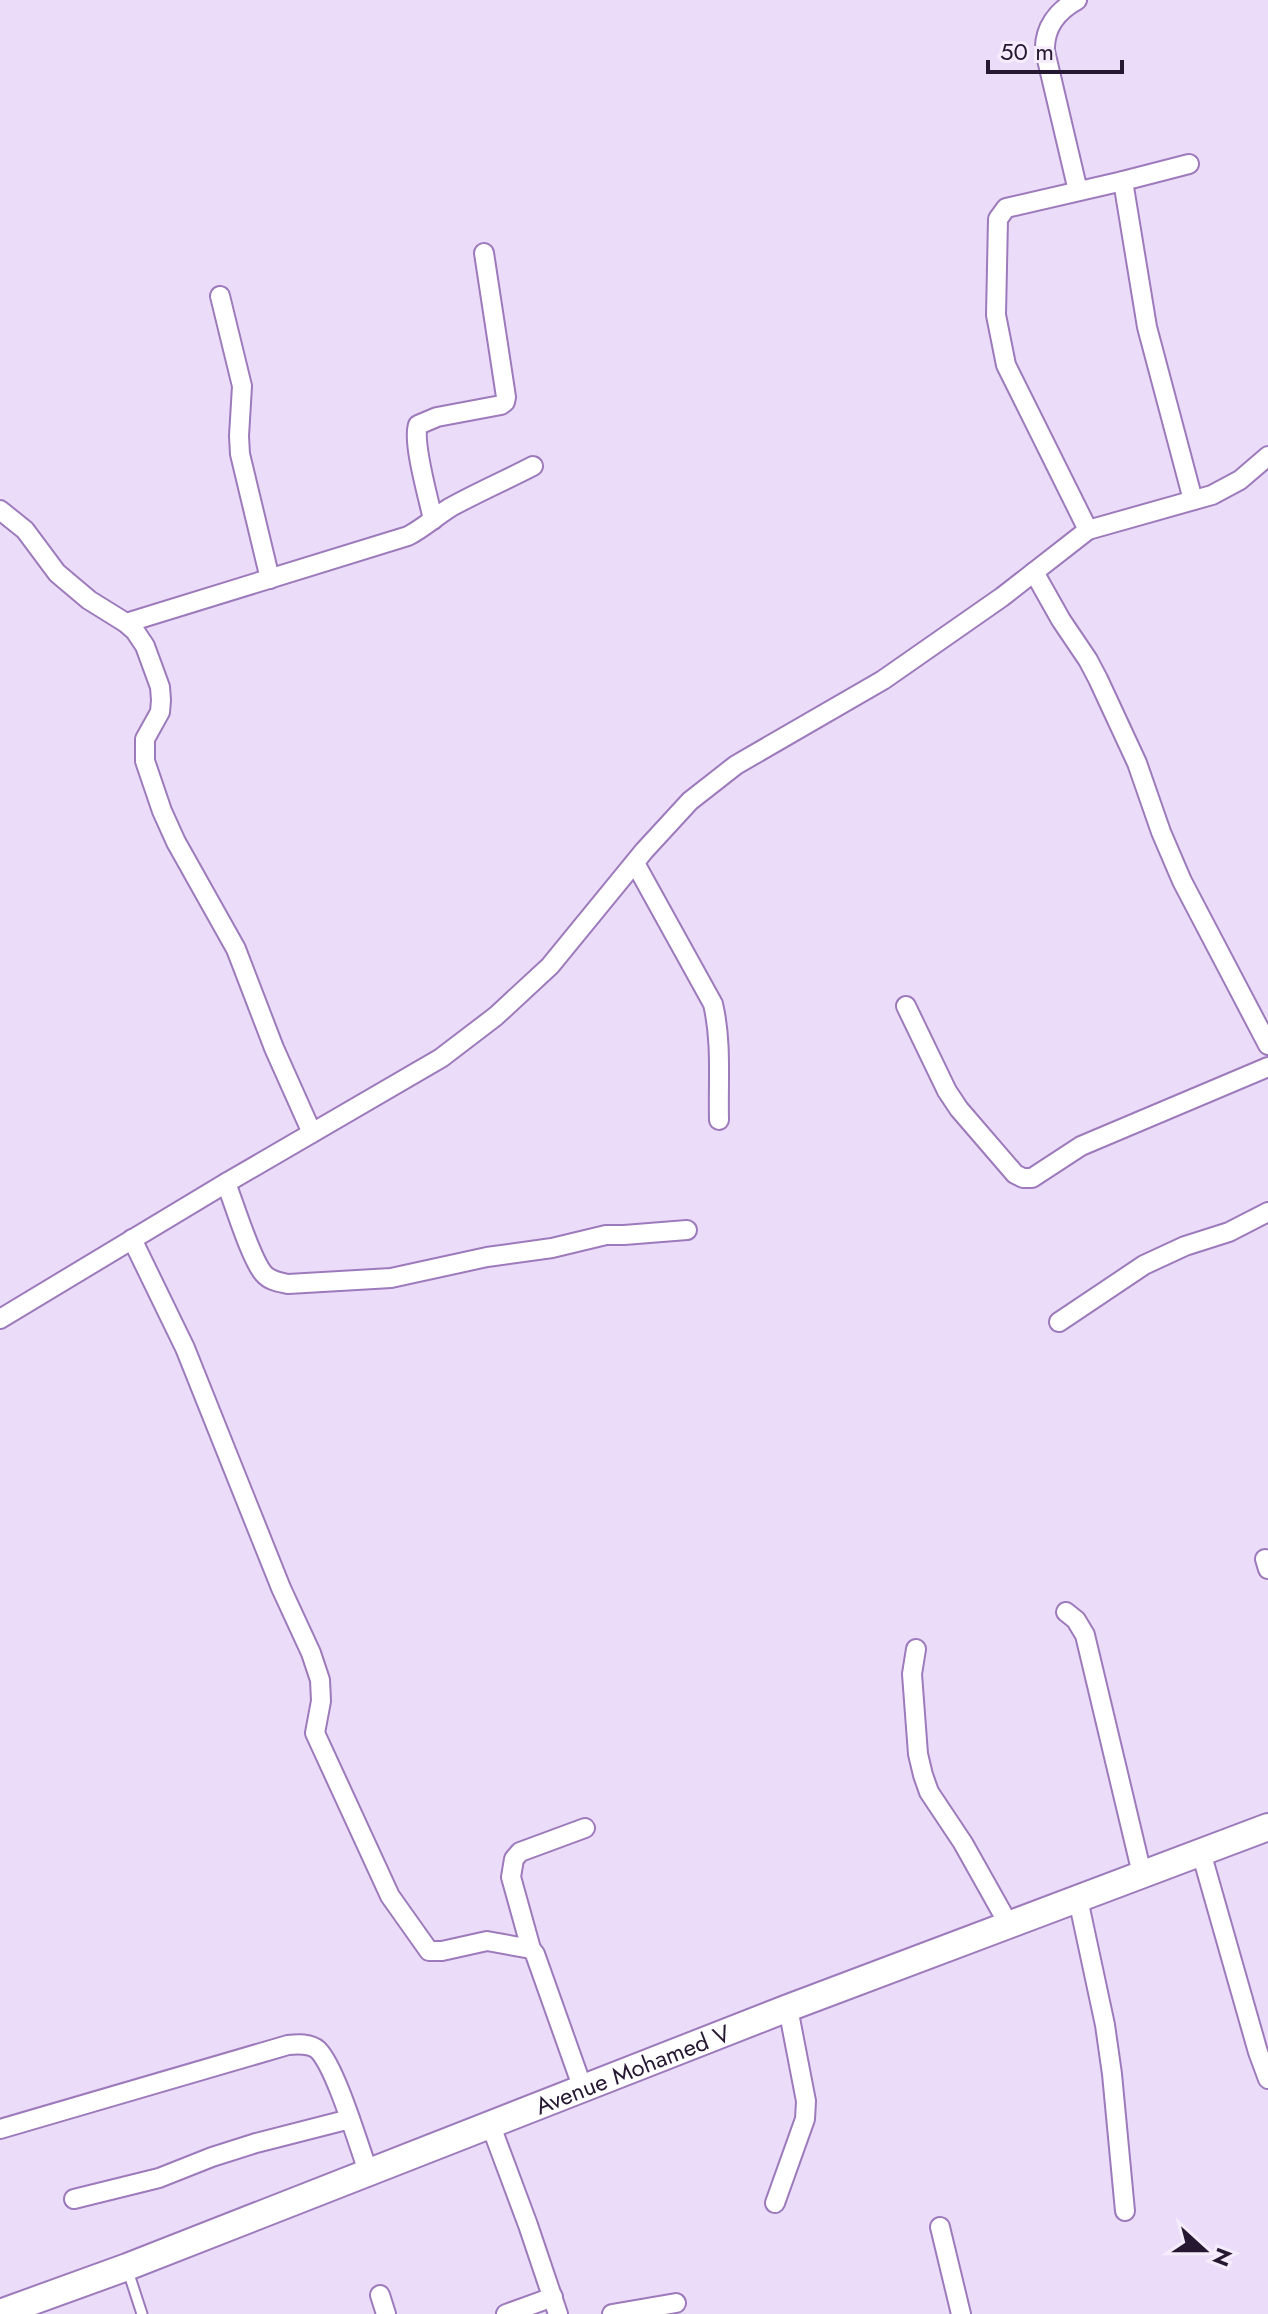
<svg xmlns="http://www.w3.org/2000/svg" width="1268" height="2314" font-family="Jost,sans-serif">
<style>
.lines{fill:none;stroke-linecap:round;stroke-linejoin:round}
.service-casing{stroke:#9d7abb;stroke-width:13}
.minor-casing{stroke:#9d7abb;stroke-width:22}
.secondary-casing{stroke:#9d7abb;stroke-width:30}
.service{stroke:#fff;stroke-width:9}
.minor{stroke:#fff;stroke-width:18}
.secondary{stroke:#fff;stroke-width:26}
.labels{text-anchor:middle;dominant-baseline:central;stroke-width:8;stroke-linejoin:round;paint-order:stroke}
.street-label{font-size:24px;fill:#271832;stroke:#f5edfc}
</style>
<rect width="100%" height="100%" fill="#ebddf9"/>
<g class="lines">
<defs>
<polyline id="service" points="128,2271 142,2314"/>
<g id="minor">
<path d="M1077,0C1057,11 1044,28 1045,51L1078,191"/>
<polyline points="1123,181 1147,327 1193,500"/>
<polyline points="220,296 242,386 239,436 240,454 270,579"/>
<polyline points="0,510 25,530 57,573 89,600 126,623 135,631 145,646 160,687 161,700 160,712 145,739 145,761 162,811 176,842 236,949 274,1048 312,1133"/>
<path d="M433,520C429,499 412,443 418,425L437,417L501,405L505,402L506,397L484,253"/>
<polyline points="1088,530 1006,365 996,315 998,219 1006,208 1123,181 1189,164"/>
<polyline points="1034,572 1061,620 1088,660 1098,679 1137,763 1161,832 1182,881 1268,1045"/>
<path d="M126,623L408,536C424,528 436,516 451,507C478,492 506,480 533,466"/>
<path d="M635,863L713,1004C722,1042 718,1081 719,1120"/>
<polyline points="906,1006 947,1091 959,1109 1015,1174 1023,1178 1032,1178 1081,1146 1268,1067"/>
<path d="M226,1183C234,1203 251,1260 264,1274C270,1281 279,1282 288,1284L391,1278L487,1257L552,1248L606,1235H624L687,1230"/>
<polyline points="132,1239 185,1348 281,1588 311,1653 320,1680 321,1701 315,1733 390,1896 429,1951 442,1951 487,1941 531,1949 535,1954 583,2089"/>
<polyline points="0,1319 226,1183 441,1058 496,1016 550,966 644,851 690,801 736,765 883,680 1002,597 1088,530 1212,495 1240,480 1268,456"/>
<polyline points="1059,1322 1144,1265 1185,1246 1229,1232 1268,1212"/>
<polyline points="1265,1559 1268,1569"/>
<polyline points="1066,1612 1076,1620 1085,1635 1142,1874"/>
<polyline points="916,1649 912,1674 918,1754 923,1775 929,1792 963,1843 1009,1925"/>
<polyline points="1201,1852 1258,2052 1268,2079"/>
<polyline points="1078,1899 1105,2025 1112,2074 1125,2211"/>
<polyline points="531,1949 511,1877 514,1859 520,1852 585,1828"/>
<polyline points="491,2126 528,2225 558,2314"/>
<path d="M0,2129L288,2045C298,2044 310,2043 318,2050C336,2068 359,2147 369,2174"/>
<polyline points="74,2199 159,2178 212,2157 256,2143 350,2119"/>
<polyline points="775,2203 805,2119 806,2101 788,2008"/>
<polyline points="940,2227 961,2314"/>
<polyline points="380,2295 386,2314"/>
<polyline points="506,2314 553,2297"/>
<polyline points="612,2314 676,2303"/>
</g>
<g id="secondary">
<path id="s1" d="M0,2313L127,2267L788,2008L1268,1827"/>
</g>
</defs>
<use href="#service" class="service-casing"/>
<use href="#minor" class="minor-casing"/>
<use href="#secondary" class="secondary-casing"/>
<use href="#service" class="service"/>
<use href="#minor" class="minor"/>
<use href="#secondary" class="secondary"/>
</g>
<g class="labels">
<g class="street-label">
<text stroke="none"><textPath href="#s1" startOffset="678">Avenue Mohamed V</textPath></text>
</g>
</g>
<g transform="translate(1204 2250) rotate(111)" stroke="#f5edfc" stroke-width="6" paint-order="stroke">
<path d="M0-6L14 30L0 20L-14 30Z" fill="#271832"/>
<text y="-12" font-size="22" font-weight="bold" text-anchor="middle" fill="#271832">N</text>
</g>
<path d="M988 60v12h134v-12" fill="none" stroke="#271832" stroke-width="4"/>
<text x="1000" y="60" font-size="24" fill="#271832" stroke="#f5edfc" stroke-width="6" paint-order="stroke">50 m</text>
</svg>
